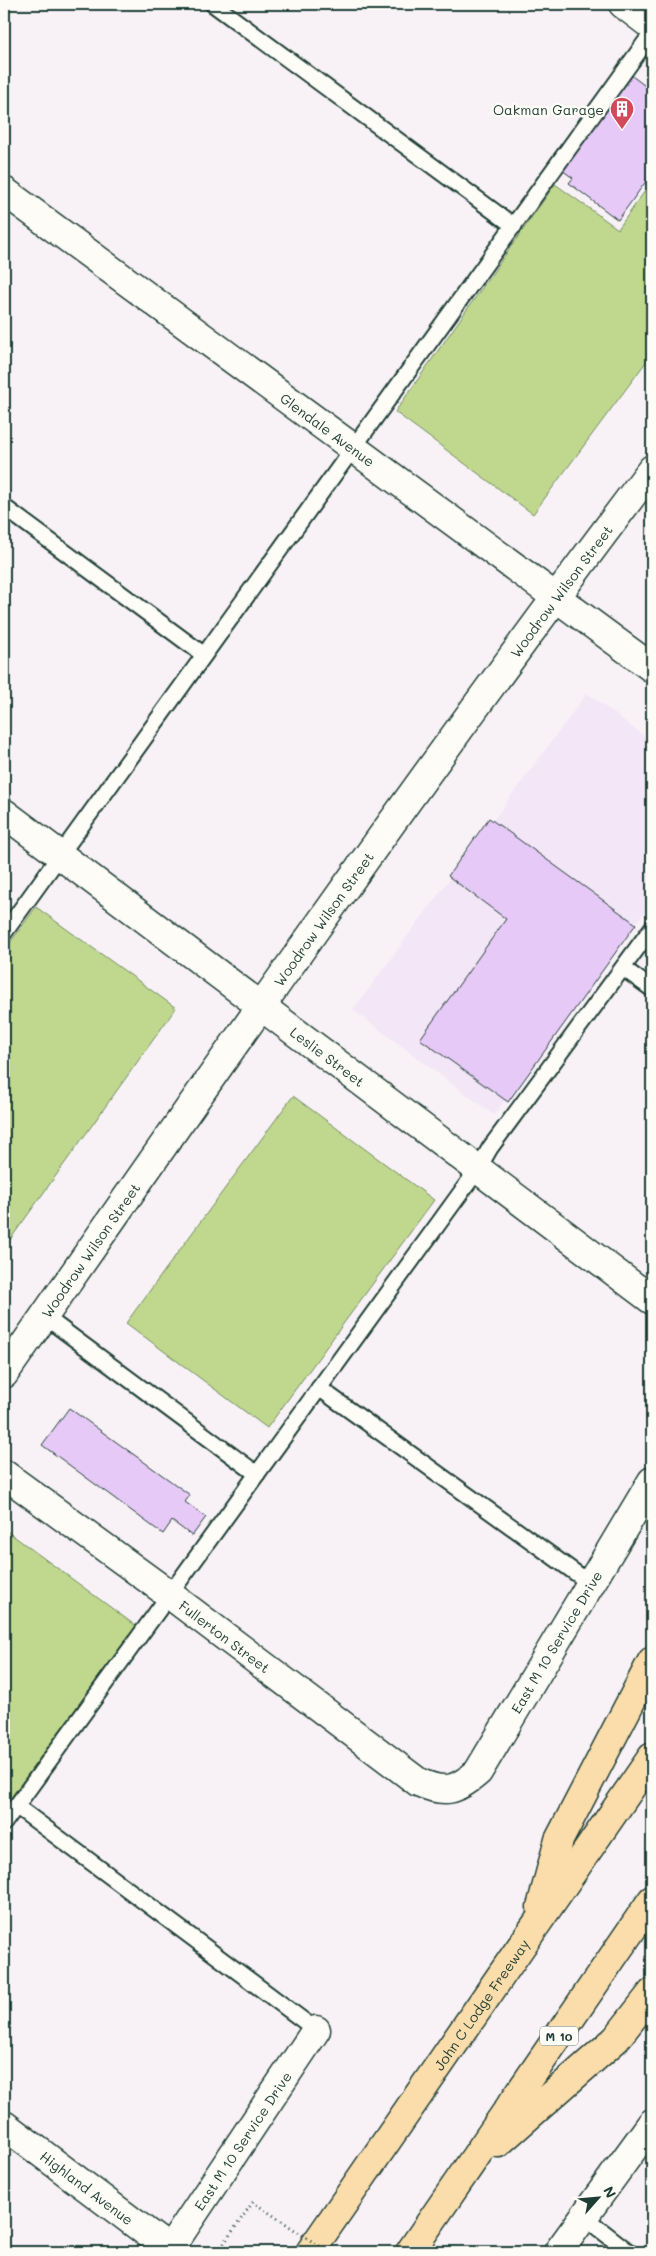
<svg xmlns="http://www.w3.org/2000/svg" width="656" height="2256" font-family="Mali,sans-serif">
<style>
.built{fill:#f3e6f7}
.green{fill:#c0d88e;stroke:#708a61}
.building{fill:#e6c9f7;stroke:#1f3d34}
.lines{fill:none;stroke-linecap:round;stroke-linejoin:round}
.service-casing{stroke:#1f3d34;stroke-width:19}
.minor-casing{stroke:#1f3d34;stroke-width:31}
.tertiary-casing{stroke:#1f3d34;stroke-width:31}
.motorway-casing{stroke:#1f3d34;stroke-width:31}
.service{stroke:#fdfcf7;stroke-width:15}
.minor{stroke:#fdfcf7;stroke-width:28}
.tertiary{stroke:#fdfcf7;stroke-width:28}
.motorway{stroke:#fbddab;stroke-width:28}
.path-bridge{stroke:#1f3d34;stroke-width:3;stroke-dasharray:1 4;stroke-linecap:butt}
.labels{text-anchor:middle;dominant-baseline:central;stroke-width:5;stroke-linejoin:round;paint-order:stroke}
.shield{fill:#fdfcf7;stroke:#62766e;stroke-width:1}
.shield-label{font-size:12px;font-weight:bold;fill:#1f3d34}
.poi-label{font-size:14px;fill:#1f3d34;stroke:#fdfcf7;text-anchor:end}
.street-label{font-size:14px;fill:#1f3d34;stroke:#fdfcf7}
</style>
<rect width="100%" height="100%" fill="#f8f2f7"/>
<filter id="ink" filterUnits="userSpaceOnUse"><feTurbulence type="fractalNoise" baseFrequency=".02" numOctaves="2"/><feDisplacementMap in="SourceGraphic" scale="10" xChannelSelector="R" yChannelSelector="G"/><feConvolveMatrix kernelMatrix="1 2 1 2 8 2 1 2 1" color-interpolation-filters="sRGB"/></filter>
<g filter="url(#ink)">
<polygon class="built" points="587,693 652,742 652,902 494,1115 353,1010"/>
<g class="green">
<polygon points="652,181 652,354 533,514 395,412 555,184 618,229"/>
<polygon points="36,907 176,1008 4,1248 4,951"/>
<polygon points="293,1096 434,1200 267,1428 126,1323"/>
<polygon points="4,1529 136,1626 4,1807"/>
</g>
<g class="building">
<polygon points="632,76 652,91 652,173 618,220 569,183 573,178 562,170"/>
<polygon points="489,818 636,924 508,1102 420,1039 506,919 448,876"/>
<polygon points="69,1408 190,1495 185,1502 206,1517 192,1536 172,1521 163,1534 42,1445"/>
</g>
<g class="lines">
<defs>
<g id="service">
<polyline points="213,4 514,226"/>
<polyline points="4,507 204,655"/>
<polyline points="4,933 652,33"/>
<polyline points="623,968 652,989"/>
<polyline points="44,1316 257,1474"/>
<polyline points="319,1388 591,1584"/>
<polyline points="16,1806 316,2030"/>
<polyline points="4,1823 478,1169 490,1148 652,928"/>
<polyline points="584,2217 629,2252"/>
</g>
<g id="minor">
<polyline points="623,4 652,26"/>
<path id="s1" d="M4,813L652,1300"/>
<path id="s2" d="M4,1374C216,1069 428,765 652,469"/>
<path id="s3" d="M4,1474L170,1595L418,1782C445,1794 456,1791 478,1772L652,1481"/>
<path id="s4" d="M4,2125L170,2250"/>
<path id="s5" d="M168,2252L316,2030"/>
<polyline points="558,2252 652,2123"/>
</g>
<g id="tertiary">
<path id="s6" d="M4,191L652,668"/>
</g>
<g id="motorway">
<polyline points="541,1907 559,1840 652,1661"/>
<polyline points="498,2143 616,2039 652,1993"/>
<path id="s7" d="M310,2252L652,1757"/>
<polyline points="410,2252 652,1900"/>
</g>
</defs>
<use href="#service" class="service-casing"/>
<use href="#minor" class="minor-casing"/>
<use href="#tertiary" class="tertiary-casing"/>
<use href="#motorway" class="motorway-casing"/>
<use href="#service" class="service"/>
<use href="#minor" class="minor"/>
<use href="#tertiary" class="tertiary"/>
<use href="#motorway" class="motorway"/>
<polyline class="path-bridge" points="218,2252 253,2202 328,2252"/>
</g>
</g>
<defs>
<symbol id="building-pin" viewBox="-11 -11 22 30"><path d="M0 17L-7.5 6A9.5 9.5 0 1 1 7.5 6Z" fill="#d1495b" stroke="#fdfcf7"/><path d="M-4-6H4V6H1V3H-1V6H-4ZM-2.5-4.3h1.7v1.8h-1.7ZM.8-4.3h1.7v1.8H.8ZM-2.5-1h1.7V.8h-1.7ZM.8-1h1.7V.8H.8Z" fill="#fff"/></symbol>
</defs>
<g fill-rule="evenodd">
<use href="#building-pin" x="608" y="95" width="28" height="38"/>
</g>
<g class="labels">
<rect class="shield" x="540" y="2026.5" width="38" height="19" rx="4"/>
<g class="shield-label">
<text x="559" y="2036">M 10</text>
</g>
<g class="poi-label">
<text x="604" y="109">Oakman Garage</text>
</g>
<g class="street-label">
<text stroke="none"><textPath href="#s6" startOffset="402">Glendale Avenue</textPath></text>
<text stroke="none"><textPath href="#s2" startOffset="961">Woodrow Wilson Street</textPath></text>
<text stroke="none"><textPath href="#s2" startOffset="556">Woodrow Wilson Street</textPath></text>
<text stroke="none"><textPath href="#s1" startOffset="405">Leslie Street</textPath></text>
<text stroke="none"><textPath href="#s2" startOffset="151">Woodrow Wilson Street</textPath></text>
<text stroke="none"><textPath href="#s3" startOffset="274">Fullerton Street</textPath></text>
<text stroke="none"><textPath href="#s3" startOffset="734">East M 10 Service Drive</textPath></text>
<text stroke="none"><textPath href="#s7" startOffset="301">John C Lodge Freeway</textPath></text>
<text stroke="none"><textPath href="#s5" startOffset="134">East M 10 Service Drive</textPath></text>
<text stroke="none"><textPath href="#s4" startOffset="104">Highland Avenue</textPath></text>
</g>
</g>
<rect width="656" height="2256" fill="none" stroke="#fdfcf7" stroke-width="20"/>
<rect x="10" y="10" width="636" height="2236" fill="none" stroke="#1f3d34" stroke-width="2" filter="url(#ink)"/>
<g transform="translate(598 2198) rotate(63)" stroke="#fdfcf7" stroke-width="4" paint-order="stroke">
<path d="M0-4L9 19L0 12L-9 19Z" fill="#1f3d34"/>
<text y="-8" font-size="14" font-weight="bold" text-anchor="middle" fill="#1f3d34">N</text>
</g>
</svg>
